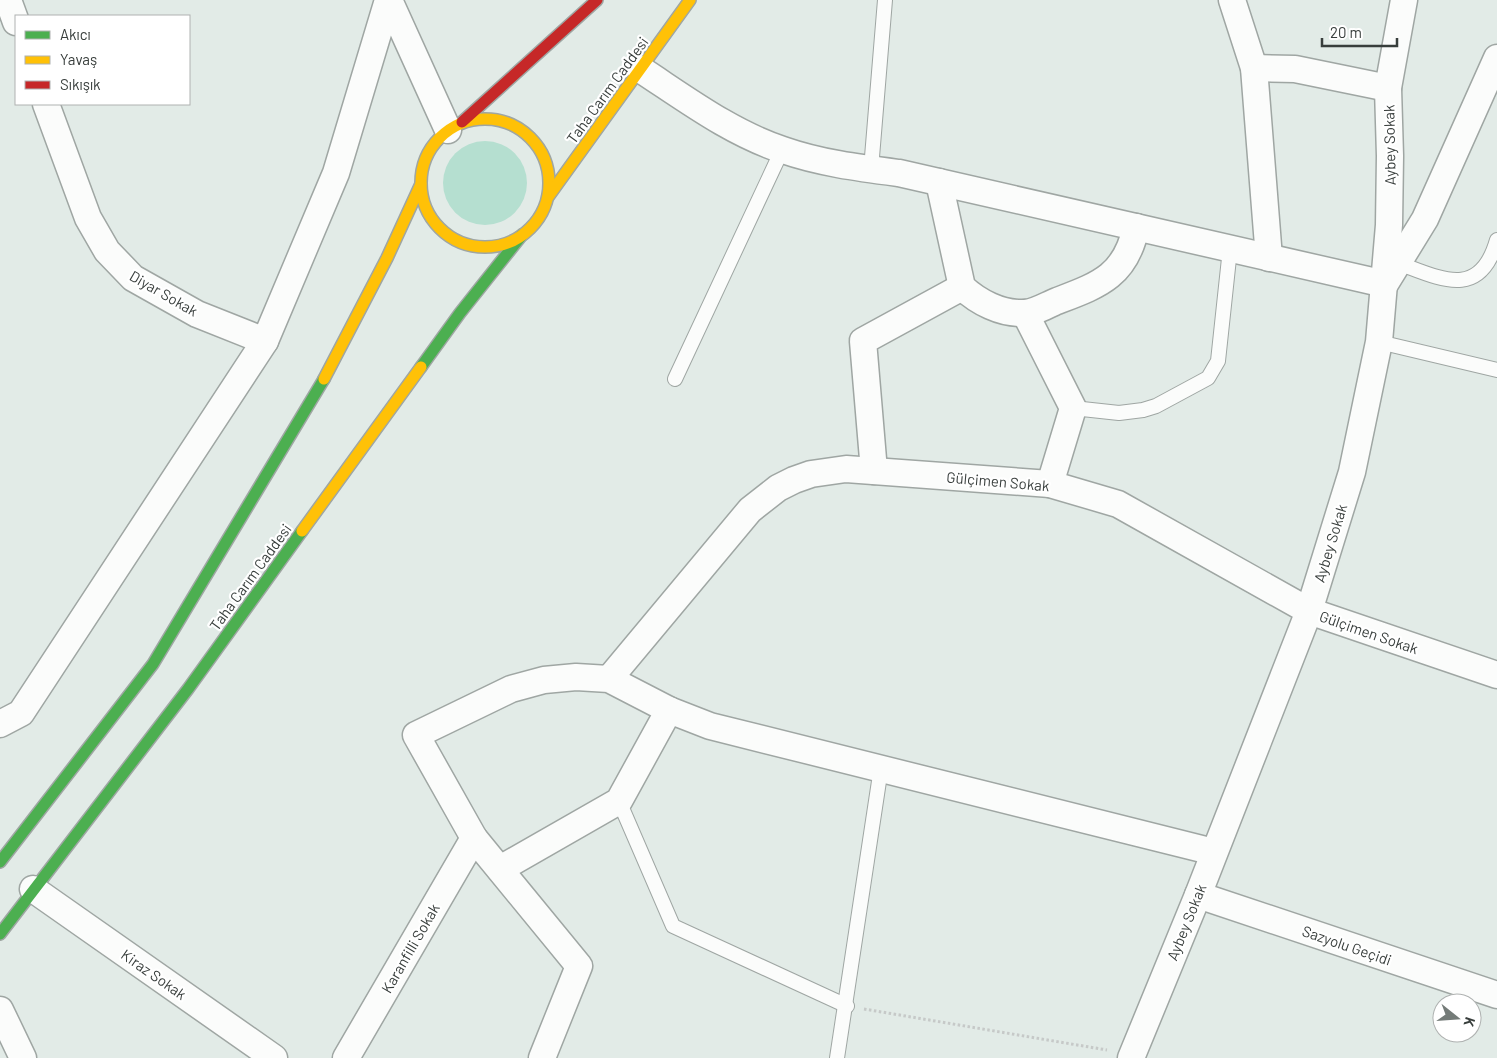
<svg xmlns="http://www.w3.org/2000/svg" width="1497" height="1058" font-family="Barlow,sans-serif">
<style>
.green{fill:#b5dfd0}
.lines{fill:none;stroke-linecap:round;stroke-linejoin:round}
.lane-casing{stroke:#9fa6a3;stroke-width:16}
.street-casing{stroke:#9fa6a3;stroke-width:29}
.fast-casing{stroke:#9fa6a3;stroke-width:14}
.slow-casing{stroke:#9fa6a3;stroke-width:14}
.jam-casing{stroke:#9fa6a3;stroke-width:14}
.path{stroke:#c6c9c8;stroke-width:3;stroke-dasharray:2.5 2.5;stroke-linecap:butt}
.lane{stroke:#fbfcfb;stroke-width:14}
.street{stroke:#fbfcfb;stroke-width:26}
.fast{stroke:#4caf50;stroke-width:11}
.slow{stroke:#ffc107;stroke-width:11}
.jam{stroke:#c62828;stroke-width:11}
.labels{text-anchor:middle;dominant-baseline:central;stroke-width:4.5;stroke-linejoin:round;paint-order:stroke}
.street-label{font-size:15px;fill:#383e3c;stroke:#fff}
</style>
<rect width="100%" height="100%" fill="#e2ebe7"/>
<circle class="green" cx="485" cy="183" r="42"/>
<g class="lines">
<defs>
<g id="lane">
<polyline points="871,169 885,0"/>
<path d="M1398,263C1441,279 1480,300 1497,240"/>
<polyline points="1379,342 1497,370"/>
<polyline points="675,379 782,150"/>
<polyline points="1073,408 1119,413 1143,410 1156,406 1208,378 1218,361 1230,249"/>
<polyline points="619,801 673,926 847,1006"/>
<polyline points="837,1058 881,768"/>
</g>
<g id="street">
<polyline points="8,0 16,22"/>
<polyline points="389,0 448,130"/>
<polyline points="1232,0 1254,68 1269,258"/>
<polyline points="1254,68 1295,69 1388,88"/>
<path d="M640,69C686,99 731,133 783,150C820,163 860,168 899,173L1385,284L1425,219L1497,58"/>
<polyline points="46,104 88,218 107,251 133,278 197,314 265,341"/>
<path d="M939,182L962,287C978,302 1001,314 1024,313C1034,313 1047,305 1057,301C1099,285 1126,276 1136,227"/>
<polyline points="1025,313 1073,408 1050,484"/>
<polyline points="874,471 863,341 962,287"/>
<polyline points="609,679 750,510 778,488 794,480 811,474 846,469 1050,484 1118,504 1309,611 1497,675"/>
<polyline points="0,724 21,713 265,341 336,173 388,0"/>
<polyline points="500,869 619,801 669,710"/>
<polyline points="33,889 274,1058"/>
<polyline points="1198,895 1497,995"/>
<polyline points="0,1010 23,1058"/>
<polyline points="346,1058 474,838"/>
<polyline points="542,1058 579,966 474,838 416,735 511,689 544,680 576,677 609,679 669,710 710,726 1214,852"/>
<polyline points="1131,1058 1198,895 1309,611 1352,472 1379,342 1389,225 1390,156 1388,88 1404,0"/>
</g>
<g id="fast">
<polyline points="421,367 460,313 522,235"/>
<polyline points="0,862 153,664 324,379"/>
<polyline points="0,934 188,689 302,531"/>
</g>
<g id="slow">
<circle cx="485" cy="183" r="64"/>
<polyline points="548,197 690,0"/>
<polyline points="324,379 387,258 421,184"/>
<polyline points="302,531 421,367"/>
</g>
<polyline id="jam" points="462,122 597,0"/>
</defs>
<use href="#lane" class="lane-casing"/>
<use href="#street" class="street-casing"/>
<use href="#fast" class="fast-casing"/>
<use href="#slow" class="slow-casing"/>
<use href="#jam" class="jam-casing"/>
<polyline class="path" points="864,1009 1107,1050"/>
<use href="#lane" class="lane"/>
<use href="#street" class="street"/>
<use href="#fast" class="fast"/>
<use href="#slow" class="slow"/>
<use href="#jam" class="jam"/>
</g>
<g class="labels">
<g class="street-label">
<text transform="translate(607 90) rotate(-54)">Taha Carım Caddesi</text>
<text transform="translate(1389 145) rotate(-91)">Aybey Sokak</text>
<text transform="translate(164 293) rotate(30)">Diyar Sokak</text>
<text transform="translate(998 481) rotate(5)">Gülçimen Sokak</text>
<text transform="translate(1330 543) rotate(-73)">Aybey Sokak</text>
<text transform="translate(250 577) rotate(-54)">Taha Carım Caddesi</text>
<text transform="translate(1369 632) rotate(19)">Gülçimen Sokak</text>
<text transform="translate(1186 922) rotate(-68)">Aybey Sokak</text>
<text transform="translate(1347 945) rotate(19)">Sazyolu Geçidi</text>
<text transform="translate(410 948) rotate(-60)">Karanfilli Sokak</text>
<text transform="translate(154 974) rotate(35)">Kiraz Sokak</text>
</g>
</g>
<rect x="15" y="15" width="175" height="90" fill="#ffffff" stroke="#afb2b1"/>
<rect x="25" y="31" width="25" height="8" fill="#4caf50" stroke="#afb2b1"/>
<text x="60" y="40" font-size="15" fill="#383e3c">Akıcı</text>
<rect x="25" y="56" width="25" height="8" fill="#ffc107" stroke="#afb2b1"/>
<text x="60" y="65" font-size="15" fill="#383e3c">Yavaş</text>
<rect x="25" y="81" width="25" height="8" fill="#c62828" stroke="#afb2b1"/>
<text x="60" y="90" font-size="15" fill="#383e3c">Sıkışık</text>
<g transform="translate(1457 1018) rotate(107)"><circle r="24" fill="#ffffff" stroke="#afb2b1"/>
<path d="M0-4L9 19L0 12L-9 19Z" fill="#747b78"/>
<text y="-8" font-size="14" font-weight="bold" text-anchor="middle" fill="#383e3c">K</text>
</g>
<path d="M1322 38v8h75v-8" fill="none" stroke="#383e3c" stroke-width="2.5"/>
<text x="1330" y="38" font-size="15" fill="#383e3c" stroke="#ffffff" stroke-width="4" paint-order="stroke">20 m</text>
</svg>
